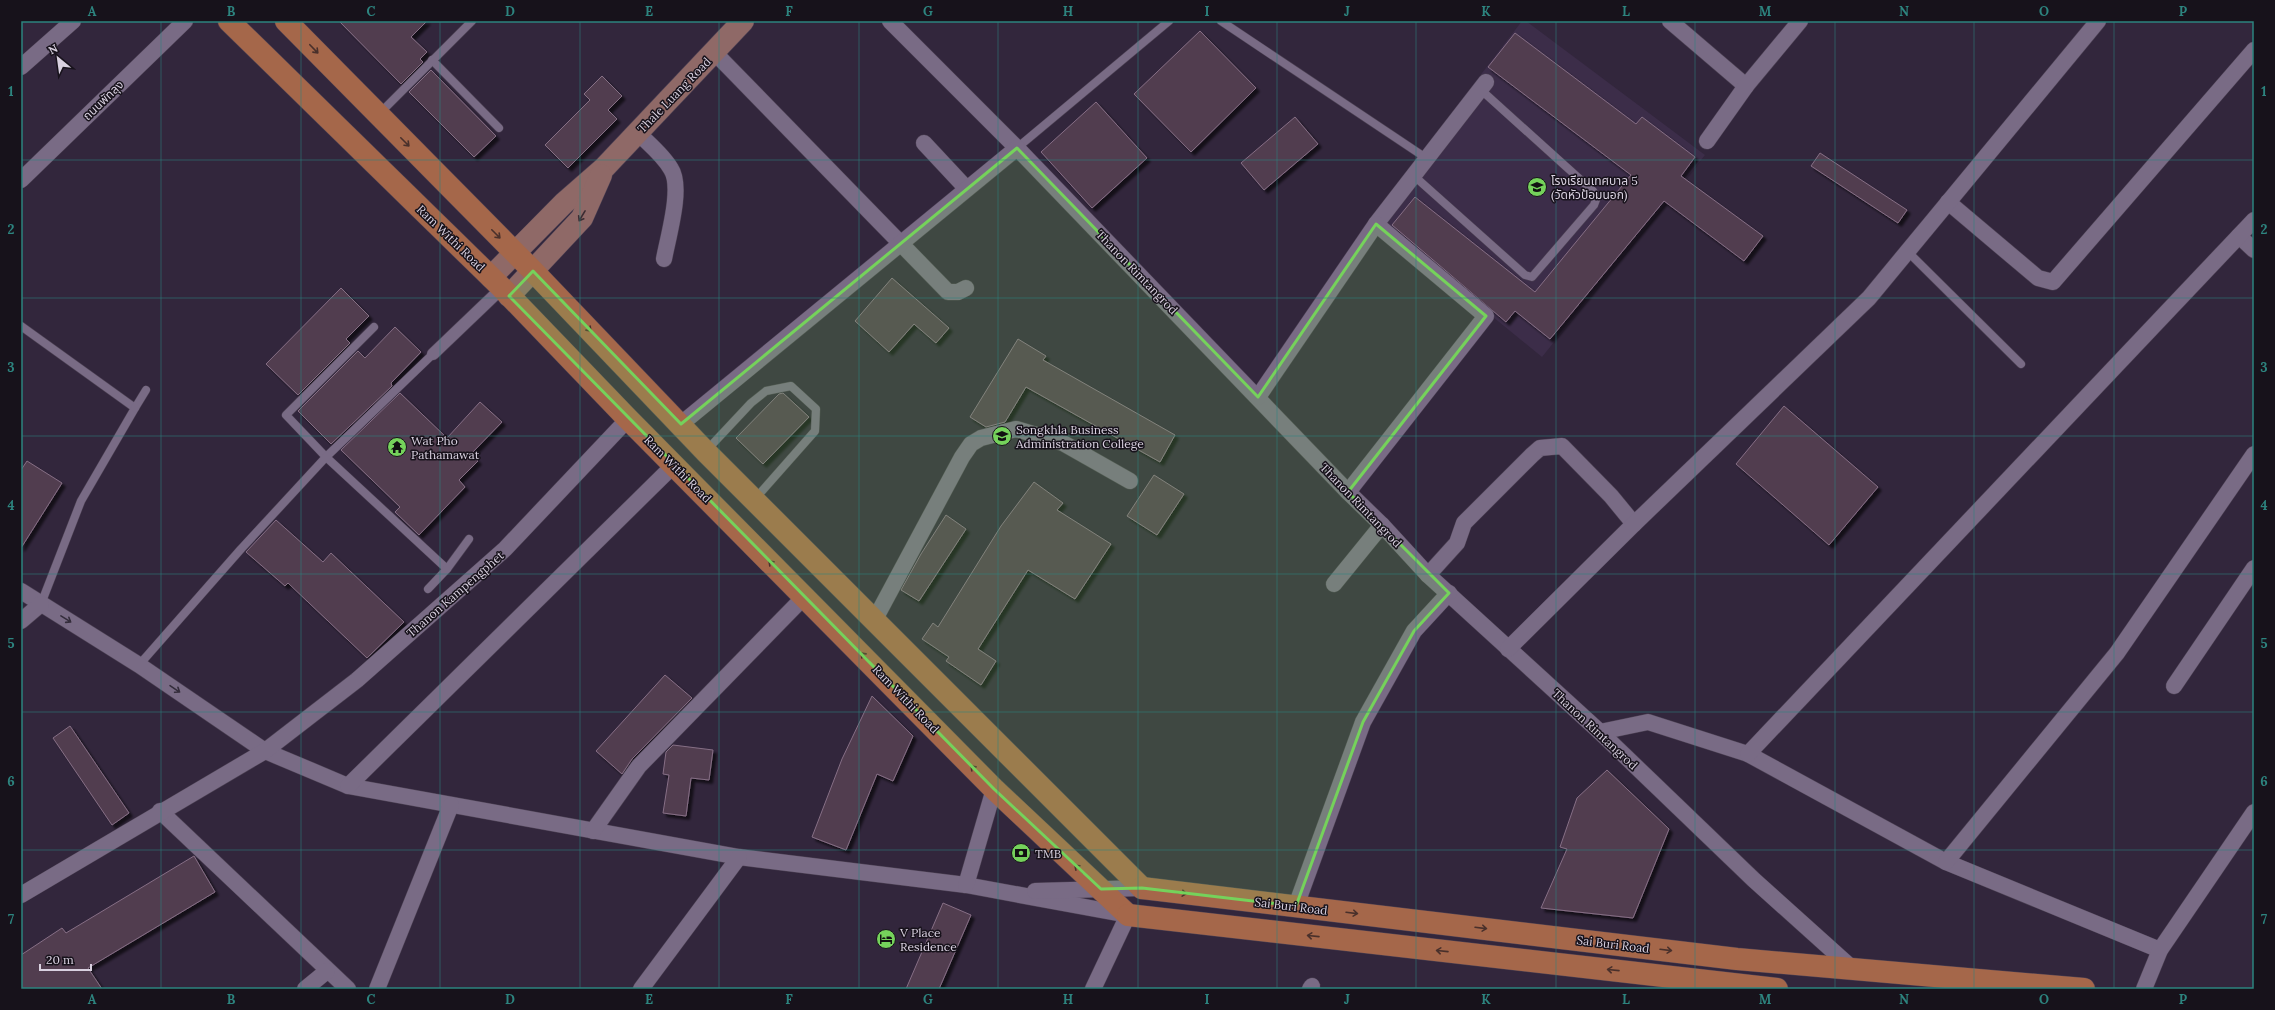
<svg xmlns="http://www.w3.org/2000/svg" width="2275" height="1010" font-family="Lora,'Noto Sans Thai',serif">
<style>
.built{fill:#3c2d49}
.building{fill:#513c50;stroke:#866f85;filter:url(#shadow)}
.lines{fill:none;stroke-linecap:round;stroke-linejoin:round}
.service-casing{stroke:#4c4153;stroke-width:9}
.pedestrian-casing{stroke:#4c4153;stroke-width:13}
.minor-casing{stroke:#4c4153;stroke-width:17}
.secondary-casing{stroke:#4c4153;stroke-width:23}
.primary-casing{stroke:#4c4153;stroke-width:23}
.service{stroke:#796b85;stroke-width:8}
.pedestrian{stroke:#796b85;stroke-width:12}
.minor{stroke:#796b85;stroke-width:16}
.secondary{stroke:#8f6967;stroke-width:22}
.primary{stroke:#a5674a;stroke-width:22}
.oneway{stroke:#49302b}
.oneway2{stroke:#3b2c32}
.oneway3{stroke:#342d3b}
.marked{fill:#75d25b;fill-opacity:0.2;stroke:#75d25b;stroke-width:3;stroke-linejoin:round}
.grid{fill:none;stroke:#2d847f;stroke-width:1;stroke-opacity:0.55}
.labels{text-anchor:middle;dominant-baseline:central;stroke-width:3;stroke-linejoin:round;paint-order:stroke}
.street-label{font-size:12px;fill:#d9d1e0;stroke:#17121b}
.poi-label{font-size:12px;fill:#d9d1e0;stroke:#17121b;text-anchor:start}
.neatline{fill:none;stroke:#2d847f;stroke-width:1.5}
.grid-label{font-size:13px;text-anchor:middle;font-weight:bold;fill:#2d847f}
</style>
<defs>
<filter id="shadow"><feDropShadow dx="3.5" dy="3.5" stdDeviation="1" flood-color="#0009"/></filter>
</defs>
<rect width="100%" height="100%" fill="#32263c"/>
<polygon class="built" points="1522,21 1526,21 1705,155 1542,357 1382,226 1370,219"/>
<g class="building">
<polygon points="339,21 427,21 411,37 427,52 420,59 423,62 401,84"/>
<polygon points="1200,31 1256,88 1191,152 1134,94"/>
<polygon points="1515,33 1636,124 1642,117 1695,157 1681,176 1763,236 1744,261 1664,201 1550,339 1515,311 1506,322 1392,225 1415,197 1535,292 1631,175 1488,67"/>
<polygon points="431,70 496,136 474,157 409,92"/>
<polygon points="602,76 622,96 608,110 617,119 568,168 545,145 590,100 584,94"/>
<polygon points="1096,102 1147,158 1092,208 1041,152"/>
<polygon points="1295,117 1318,144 1264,190 1241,163"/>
<polygon points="1820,153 1907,210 1898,223 1811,166"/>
<polygon points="892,278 949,328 936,343 914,324 889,352 855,321"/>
<polygon points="341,288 369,316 346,339 350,343 298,395 266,364"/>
<polygon points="395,327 421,352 391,383 392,386 331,444 298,411 358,351 365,358"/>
<polygon points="1018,339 1046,356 1043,360 1175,435 1160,462 1026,387 1005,422 986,427 970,417"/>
<polygon points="400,393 447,438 480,402 502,422 471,454 478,461 459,480 465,487 419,535 395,512 400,507 341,450"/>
<polygon points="783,393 809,417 763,464 736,438 779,394"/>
<polygon points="1784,406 1878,487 1829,545 1736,464"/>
<polygon points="27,461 62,483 21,548 21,470"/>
<polygon points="1154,475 1184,494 1157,535 1127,516"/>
<polygon points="1034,482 1063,503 1057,510 1111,544 1075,599 1028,570 978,649 996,661 981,685 946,661 949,657 922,639 933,623 938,627 1001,526"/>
<polygon points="946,515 966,529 919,601 901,590 921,554"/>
<polygon points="276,520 323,562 331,553 404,622 367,658 288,583 285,586 246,552"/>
<polygon points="665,675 692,698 632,759 622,774 596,751"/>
<polygon points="872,696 913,736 893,781 877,774 846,850 812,837 842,759"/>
<polygon points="70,726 129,813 112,825 53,738"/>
<polygon points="673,745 713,750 709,780 691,778 686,816 663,813 669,775 663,774 666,752"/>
<polygon points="1607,770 1669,829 1633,918 1541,908 1567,849 1560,847 1577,798"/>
<polygon points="194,856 215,892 88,968 102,989 21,989 21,955 62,928 66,933"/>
<polygon points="943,903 971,915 939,989 906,989"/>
</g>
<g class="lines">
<defs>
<g id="service">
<polyline points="1221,21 1426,158"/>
<polyline points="432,60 499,128"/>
<polyline points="379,114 472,21"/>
<polyline points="1017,148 1169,21"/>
<polyline points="1413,175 1525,275 1532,277 1594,205 1597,197 1593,191 1480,89"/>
<polyline points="1908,252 2021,364"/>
<polyline points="21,326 135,408 81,501 41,604"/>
<polyline points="374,327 286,415 326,457 447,569"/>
<polyline points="135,408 146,390"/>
<polyline points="706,451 751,403 766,391 791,386 816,409 815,431 755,499"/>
<polyline points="428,589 447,569 469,539"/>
<polyline points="139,665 241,549 326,457 433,354"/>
</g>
<polyline id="pedestrian" points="433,354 502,288"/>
<g id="minor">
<polyline points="890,21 1017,148 1348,492 1382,525 1428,575 1600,732 1754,880 1853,969"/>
<polyline points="1670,21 1746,86"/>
<polyline points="714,52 948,292 958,292 966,288"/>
<polyline points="21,67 73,21"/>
<path d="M638,133C649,144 663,155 671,169C683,187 668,237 664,259"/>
<polyline points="1707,141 1746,86 1800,21"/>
<polyline points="924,143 966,188"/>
<polyline points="21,180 185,21"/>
<polyline points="1948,202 2038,278 2053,282 2254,50"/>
<polyline points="2239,236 2254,250"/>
<polyline points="1258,397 1376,224 1486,82"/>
<polyline points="681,424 1017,148"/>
<polyline points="1348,492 1486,316 1376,224"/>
<polyline points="1428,575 1457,543 1464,523 1532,455 1540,448 1562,446 1611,496 1634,524"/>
<polyline points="1334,584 1382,525"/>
<polyline points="21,591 139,665 265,751 348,786 739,857 966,885 1128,915 1093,989"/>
<polyline points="21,621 41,604"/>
<polyline points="874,621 962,457 971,444 981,438 1016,429 1063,443 1130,481"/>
<polyline points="1508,649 1634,524 1869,298 2098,21"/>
<polyline points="2174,686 2254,568"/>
<polyline points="1600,732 1648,722 1748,754 1946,862 2160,950"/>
<polyline points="1748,754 2254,220"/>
<polyline points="348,786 674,465"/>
<polyline points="160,811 348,989"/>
<polyline points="593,831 639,766 805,596"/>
<polyline points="1946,862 2117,653 2254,454"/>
<polyline points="966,885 994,789"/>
<polyline points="1035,891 1142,888"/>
<polyline points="21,895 265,751 357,680 505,549 628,419"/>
<polyline points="1296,906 1363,722 1414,631 1449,593"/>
<polyline points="305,989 327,971"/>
<polyline points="377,989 451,805"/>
<polyline points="641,989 739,857"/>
<polyline points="1310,989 1312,986"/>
<polyline points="2144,989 2160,950 2254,812"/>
</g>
<g id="secondary">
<polyline points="491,277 564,203 604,168 743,21"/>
<polyline points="509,296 582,218 601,175"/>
</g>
<g id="primary">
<polyline points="229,21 502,288 628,419 994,789 1128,915"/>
<polyline points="286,21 533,271 705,451 1142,888"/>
<polyline points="1142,888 1737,959 2084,989"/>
<polyline points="1128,915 1777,989"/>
</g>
</defs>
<use href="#service" class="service-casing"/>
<use href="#pedestrian" class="pedestrian-casing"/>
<use href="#minor" class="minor-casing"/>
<use href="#secondary" class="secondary-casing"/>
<use href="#primary" class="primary-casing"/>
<use href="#service" class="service"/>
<use href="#pedestrian" class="pedestrian"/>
<use href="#minor" class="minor"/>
<use href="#secondary" class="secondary"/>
<use href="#primary" class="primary"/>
</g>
<defs><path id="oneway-shaft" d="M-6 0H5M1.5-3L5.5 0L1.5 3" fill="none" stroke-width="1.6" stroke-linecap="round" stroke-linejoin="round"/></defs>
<g class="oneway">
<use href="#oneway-shaft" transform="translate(314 49) rotate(46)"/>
<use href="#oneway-shaft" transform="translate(405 142) rotate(45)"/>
<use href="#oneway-shaft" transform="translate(496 234) rotate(45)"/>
<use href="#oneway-shaft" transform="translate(587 327) rotate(46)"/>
<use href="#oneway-shaft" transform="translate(773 565) rotate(-135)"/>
<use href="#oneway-shaft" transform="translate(865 657) rotate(-134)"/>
<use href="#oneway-shaft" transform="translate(975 770) rotate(-134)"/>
<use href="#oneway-shaft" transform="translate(1079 869) rotate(-137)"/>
<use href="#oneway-shaft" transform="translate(1181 893) rotate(7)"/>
<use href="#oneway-shaft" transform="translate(1352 913) rotate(7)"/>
<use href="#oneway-shaft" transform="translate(1481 928) rotate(7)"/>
<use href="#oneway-shaft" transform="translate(1313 936) rotate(-174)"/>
<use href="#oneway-shaft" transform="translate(1666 950) rotate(7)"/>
<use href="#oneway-shaft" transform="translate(1442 951) rotate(-174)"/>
<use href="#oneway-shaft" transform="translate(1613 970) rotate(-174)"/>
</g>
<use class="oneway2" href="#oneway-shaft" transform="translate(582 216) rotate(121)"/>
<g class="oneway3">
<use href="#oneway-shaft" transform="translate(66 619) rotate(32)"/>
<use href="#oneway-shaft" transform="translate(175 689) rotate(34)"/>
</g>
<path class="marked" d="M1017,148L1258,397L1376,224L1486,316L1348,492L1449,593L1414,631L1363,722L1296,906L1142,888L1101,889L994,789L509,296L533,271L681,424Z"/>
<path class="grid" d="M161,21V989M301,21V989M440,21V989M580,21V989M719,21V989M859,21V989M998,21V989M1138,21V989M1277,21V989M1416,21V989M1556,21V989M1695,21V989M1835,21V989M1974,21V989M2114,21V989M21,160H2254M21,298H2254M21,436H2254M21,574H2254M21,712H2254M21,850H2254"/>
<defs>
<symbol id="school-disc" viewBox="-11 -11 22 22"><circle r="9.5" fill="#75d25b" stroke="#17121b"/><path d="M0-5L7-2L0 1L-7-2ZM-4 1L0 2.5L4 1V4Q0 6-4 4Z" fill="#111"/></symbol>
<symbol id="temple-disc" viewBox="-11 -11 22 22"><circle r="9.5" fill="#75d25b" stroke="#17121b"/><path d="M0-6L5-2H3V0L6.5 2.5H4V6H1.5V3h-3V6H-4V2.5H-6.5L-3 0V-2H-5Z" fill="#111"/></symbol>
<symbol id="bank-disc" viewBox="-11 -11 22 22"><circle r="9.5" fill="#75d25b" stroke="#17121b"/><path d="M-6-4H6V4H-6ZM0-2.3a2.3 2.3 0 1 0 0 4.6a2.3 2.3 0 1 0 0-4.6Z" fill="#111"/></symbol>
<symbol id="hotel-disc" viewBox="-11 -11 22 22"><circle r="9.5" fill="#75d25b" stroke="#17121b"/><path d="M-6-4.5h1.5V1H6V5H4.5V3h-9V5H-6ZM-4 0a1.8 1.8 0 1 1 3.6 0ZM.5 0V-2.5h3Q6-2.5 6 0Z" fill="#111"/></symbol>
</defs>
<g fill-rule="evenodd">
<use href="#school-disc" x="1526" y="176" width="22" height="22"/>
<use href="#school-disc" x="991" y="425" width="22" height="22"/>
<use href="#temple-disc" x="386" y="436" width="22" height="22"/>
<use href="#bank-disc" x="1010" y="842" width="22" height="22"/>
<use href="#hotel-disc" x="875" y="928" width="22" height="22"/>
</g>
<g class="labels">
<g class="street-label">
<text transform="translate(674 95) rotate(-46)">Thale Luang Road</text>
<text transform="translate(103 100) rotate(-44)">ถนนพัทลุง</text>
<text transform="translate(451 238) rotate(44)">Ram Withi Road</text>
<text transform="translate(1137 272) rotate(46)">Thanon Rimtangrod</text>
<text transform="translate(678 469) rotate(45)">Ram Withi Road</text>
<text transform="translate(1361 505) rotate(46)">Thanon Rimtangrod</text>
<text transform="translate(455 594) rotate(-41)">Thanon Kampengphet</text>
<text transform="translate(906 699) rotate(46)">Ram Withi Road</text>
<text transform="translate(1595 729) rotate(43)">Thanon Rimtangrod</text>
<text transform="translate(1291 906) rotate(7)">Sai Buri Road</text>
<text transform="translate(1613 944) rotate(7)">Sai Buri Road</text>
</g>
<g class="poi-label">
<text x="1551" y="180">โรงเรียนเทศบาล 5<tspan x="1551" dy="14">(วัดหัวป้อมนอก)</tspan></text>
<text x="1016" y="429">Songkhla Business<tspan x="1016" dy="14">Administration College</tspan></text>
<text x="411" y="440">Wat Pho<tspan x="411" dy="14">Pathamawat</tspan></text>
<text x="1035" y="853">TMB</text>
<text x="900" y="932">V Place<tspan x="900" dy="14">Residence</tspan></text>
</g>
</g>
<rect width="2275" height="1010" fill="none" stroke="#17121b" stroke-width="44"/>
<g transform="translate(58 58) rotate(331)" stroke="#17121b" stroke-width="3" paint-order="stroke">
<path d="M0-3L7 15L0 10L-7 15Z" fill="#d9d1e0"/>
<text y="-6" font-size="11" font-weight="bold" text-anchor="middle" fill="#d9d1e0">N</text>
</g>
<path d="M40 964v6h51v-6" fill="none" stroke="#d9d1e0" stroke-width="2"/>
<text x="46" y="964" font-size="12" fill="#d9d1e0" stroke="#17121b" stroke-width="3" paint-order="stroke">20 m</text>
<rect x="22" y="22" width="2231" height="966" class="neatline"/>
<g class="grid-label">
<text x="92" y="16">A</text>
<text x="231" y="16">B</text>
<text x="371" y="16">C</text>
<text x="510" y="16">D</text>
<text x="649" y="16">E</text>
<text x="789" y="16">F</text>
<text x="928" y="16">G</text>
<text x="1068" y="16">H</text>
<text x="1207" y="16">I</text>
<text x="1347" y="16">J</text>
<text x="1486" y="16">K</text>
<text x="1626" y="16">L</text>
<text x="1765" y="16">M</text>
<text x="1904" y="16">N</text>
<text x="2044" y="16">O</text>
<text x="2183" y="16">P</text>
<text x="11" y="96">1</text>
<text x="2264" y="96">1</text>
<text x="11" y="234">2</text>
<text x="2264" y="234">2</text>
<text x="11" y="372">3</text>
<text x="2264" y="372">3</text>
<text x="11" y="510">4</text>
<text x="2264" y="510">4</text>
<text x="11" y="648">5</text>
<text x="2264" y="648">5</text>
<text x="11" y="786">6</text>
<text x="2264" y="786">6</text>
<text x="11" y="924">7</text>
<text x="2264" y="924">7</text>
<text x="92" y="1004">A</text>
<text x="231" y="1004">B</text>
<text x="371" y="1004">C</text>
<text x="510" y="1004">D</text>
<text x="649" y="1004">E</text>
<text x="789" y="1004">F</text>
<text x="928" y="1004">G</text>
<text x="1068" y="1004">H</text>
<text x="1207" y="1004">I</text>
<text x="1347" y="1004">J</text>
<text x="1486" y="1004">K</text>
<text x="1626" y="1004">L</text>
<text x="1765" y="1004">M</text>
<text x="1904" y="1004">N</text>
<text x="2044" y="1004">O</text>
<text x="2183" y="1004">P</text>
</g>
</svg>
